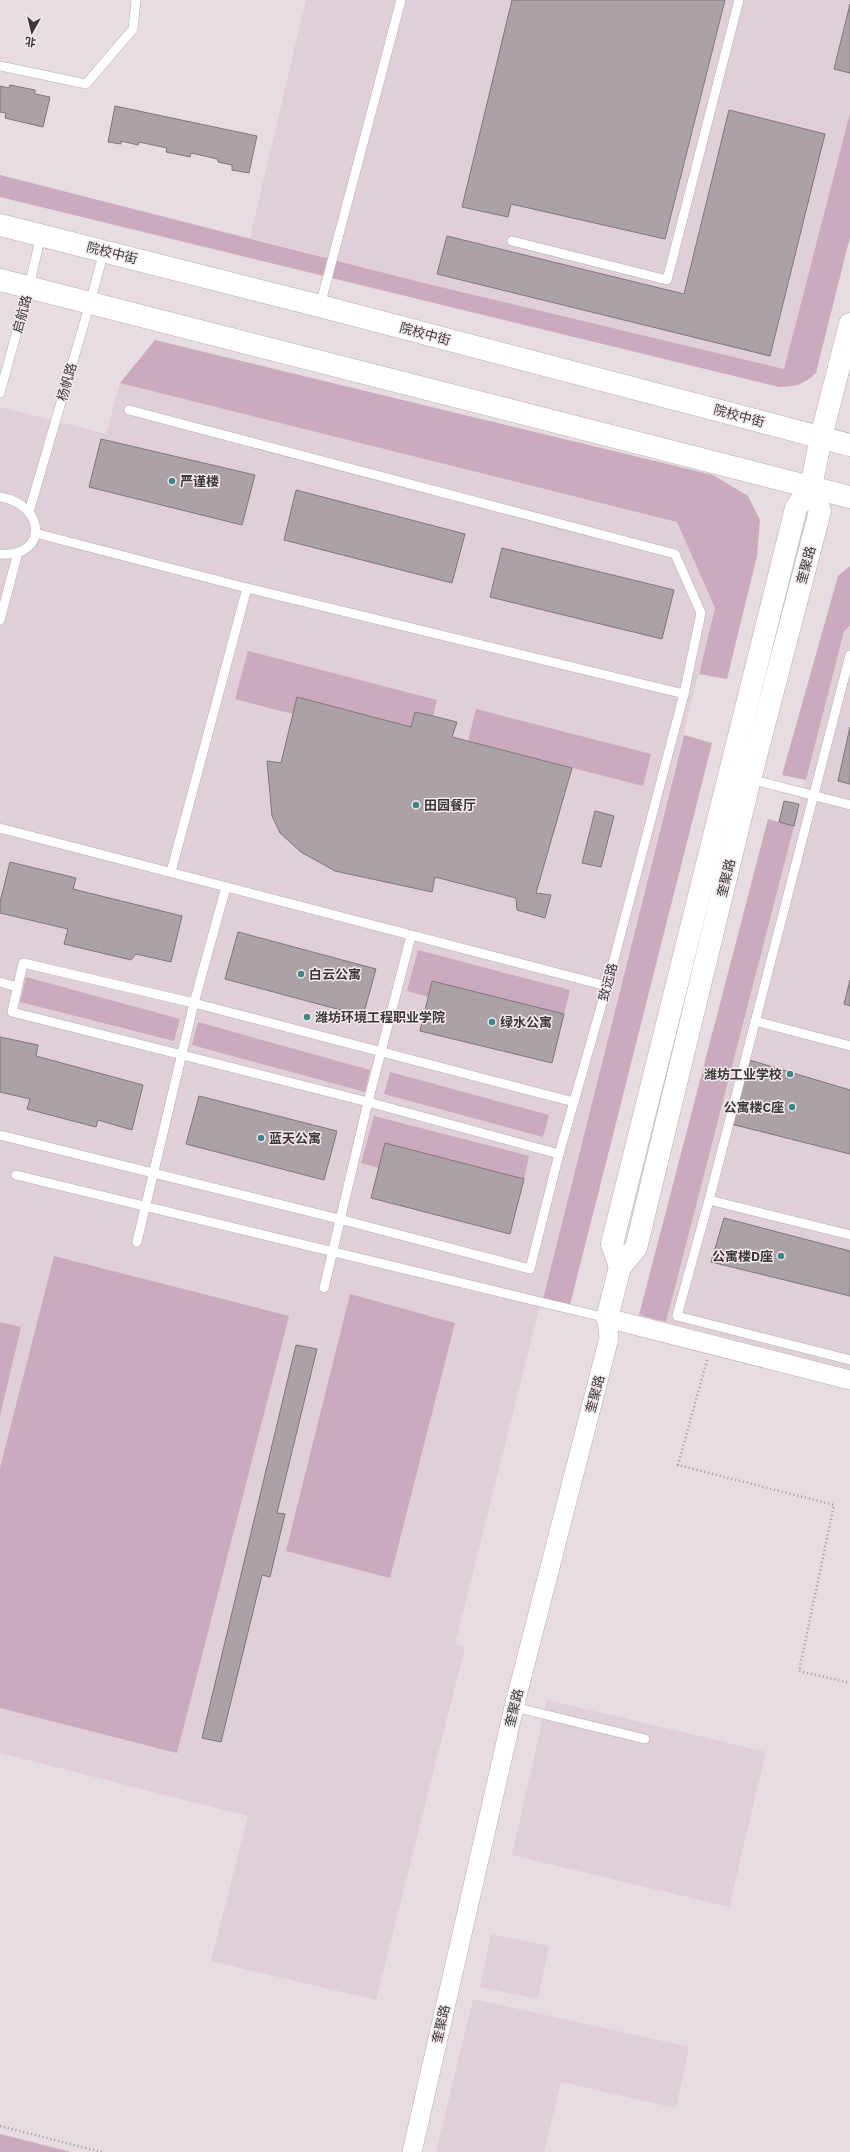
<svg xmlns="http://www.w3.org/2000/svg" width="850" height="2152" font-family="'IBM Plex Sans','Noto Sans SC',sans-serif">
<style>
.built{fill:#e0ced8}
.green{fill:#cbaabd}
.building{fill:#aba2a7;stroke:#7e757a}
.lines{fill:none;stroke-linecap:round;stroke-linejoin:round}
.lane-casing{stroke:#b5acb1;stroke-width:10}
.street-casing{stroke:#b5acb1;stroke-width:20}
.secondary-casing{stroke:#b5acb1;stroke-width:23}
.path{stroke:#9f989b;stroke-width:2.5;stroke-dasharray:1 3;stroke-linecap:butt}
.lane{stroke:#fff;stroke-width:9}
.street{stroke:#fff;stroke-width:19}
.secondary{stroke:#fff;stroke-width:22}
.poi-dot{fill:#3e8685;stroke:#f3e9ee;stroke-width:1.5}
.labels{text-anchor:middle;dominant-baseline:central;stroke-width:3;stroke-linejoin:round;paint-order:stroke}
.street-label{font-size:13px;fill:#3b3739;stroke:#f3e9ee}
.poi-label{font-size:13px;font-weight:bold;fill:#3b3739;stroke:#f3e9ee;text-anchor:start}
</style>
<rect width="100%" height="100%" fill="#e6dce1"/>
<g class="built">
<polygon points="306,0 850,0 850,113 784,369 424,283 250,238"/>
<polygon points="120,383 677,522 715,608 455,1644 465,1647 376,2000 211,1961 248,1816 0,1753 0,407 106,434"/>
<polygon points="850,626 850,1370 666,1322 844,630"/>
<polygon points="547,1700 766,1752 729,1907 512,1855"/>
<polygon points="491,1934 549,1946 538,1999 480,1987"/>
<polygon points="473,1999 689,2047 676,2108 561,2082 544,2152 436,2152"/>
</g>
<g class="green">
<path d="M850,113V237L816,373C804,384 796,387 779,387L0,197V175L424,283L784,369Z"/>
<polygon points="155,340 713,475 748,496 760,520 757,556 727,679 699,674 715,608 677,522 120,383"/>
<polygon points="850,566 850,626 844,631 806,780 782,775 838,576"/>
<polygon points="248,651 437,700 433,716 415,712 411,727 297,697 293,714 235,699"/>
<polygon points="476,709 651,754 643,786 468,741"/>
<polygon points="684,735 712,743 570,1305 543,1298"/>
<polygon points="768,819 794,826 666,1322 639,1315"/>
<polygon points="418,950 570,990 564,1014 432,981 428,997 407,991"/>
<polygon points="26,977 180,1019 174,1041 20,1002"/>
<polygon points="198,1022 370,1070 365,1092 192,1045"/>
<polygon points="390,1072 549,1115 543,1137 384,1094"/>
<polygon points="374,1116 529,1156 524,1179 385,1143 379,1168 361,1163"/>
<polygon points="54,1256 289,1316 177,1753 0,1708 0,1468"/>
<polygon points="350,1294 455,1323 390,1578 286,1551"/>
<polygon points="0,1322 21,1327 0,1416"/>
<polygon points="0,2134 71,2152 0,2152"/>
</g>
<g class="building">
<polygon points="512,0 725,0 665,239 511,204 508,217 462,207"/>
<polygon points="850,4 850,73 834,69"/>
<polygon points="10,85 35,90 35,94 50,97 43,127 5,118 6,113 0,112 0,86 9,88"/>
<polygon points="115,106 257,136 249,173 232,170 232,165 218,162 218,159 191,153 190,157 166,152 167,148 139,142 138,145 121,141 121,144 108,142"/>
<polygon points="729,110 825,134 770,356 437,274 447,236 684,294"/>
<polygon points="101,439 255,475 242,525 89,487"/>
<polygon points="296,490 465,534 452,583 284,540"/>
<polygon points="502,548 674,590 662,639 490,597"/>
<polygon points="297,697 411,727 415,712 433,716 457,722 452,737 572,768 536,893 551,895 545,918 517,910 516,898 435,877 432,892 335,871 301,852 280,833 272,816 267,761 281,763"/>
<polygon points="850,727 850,784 838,781"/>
<polygon points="784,801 799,804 794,826 779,822"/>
<polygon points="595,811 614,816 601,867 582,863"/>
<polygon points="10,862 76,878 73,889 182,916 171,962 136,954 131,960 64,944 68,929 0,913 0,902"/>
<polygon points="238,932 376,969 363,1016 225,979"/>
<polygon points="850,980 850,1006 844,1004"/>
<polygon points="432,981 564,1014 552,1063 420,1031"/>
<polygon points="0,1037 38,1045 36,1056 143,1085 132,1130 98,1120 96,1127 27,1109 30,1099 0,1092"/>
<polygon points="746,1059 850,1090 850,1154 731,1124"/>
<polygon points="199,1096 337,1131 324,1180 186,1144"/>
<polygon points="385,1143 524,1179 510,1234 371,1198"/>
<polygon points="724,1218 850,1251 850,1296 711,1262"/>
<polygon points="296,1345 317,1349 277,1513 285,1514 270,1577 262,1575 221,1742 202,1738"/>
</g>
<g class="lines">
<defs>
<g id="lane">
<polyline points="0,66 86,84 133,29 136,0"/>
<polyline points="512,241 667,280 739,0"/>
<polyline points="320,306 401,0"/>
<polyline points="0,393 29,287 41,235"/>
<path d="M0,497C47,505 48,558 0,554"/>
<polyline points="29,512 90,303 104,251"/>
<polyline points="35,533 247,588 684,694"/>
<polyline points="0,620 18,552"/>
<polyline points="850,655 709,1200 677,1316 850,1360"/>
<polyline points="750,779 850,805"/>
<polyline points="0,828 607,986"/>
<polyline points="171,872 247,588"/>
<polyline points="0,982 17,987"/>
<polyline points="755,1021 850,1046"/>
<polyline points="0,1135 339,1219 530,1269 559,1154 607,986 684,694 701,613 675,554 129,410"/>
<polyline points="559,1154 368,1102 12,1012 23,963 194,1003 574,1102"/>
<polyline points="16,1175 607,1318"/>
<polyline points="709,1200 850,1235"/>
<polyline points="137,1242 194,1003 226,887"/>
<polyline points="324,1288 368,1102 411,936"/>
<polyline points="514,1707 645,1739"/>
</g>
<polyline id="street" points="412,2152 514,1707 609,1338 607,1318 850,1380"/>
<g id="secondary">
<polyline points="0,225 320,306 850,445"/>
<polyline points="0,280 850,497"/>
<polyline points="620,1267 612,1244 796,508 811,487 821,437 850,324"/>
<polyline points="607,1318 620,1267 636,1248 750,779 820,511 811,487"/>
</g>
</defs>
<use href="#lane" class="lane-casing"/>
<use href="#street" class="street-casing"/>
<use href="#secondary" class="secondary-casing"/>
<g class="path">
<polyline points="707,1360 678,1465 834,1505 799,1671 850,1683"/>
<polyline points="0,2126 102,2152"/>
</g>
<use href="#lane" class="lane"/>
<use href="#street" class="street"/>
<use href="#secondary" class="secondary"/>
</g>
<g class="poi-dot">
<circle cx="172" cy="481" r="4"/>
<circle cx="416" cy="805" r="4"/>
<circle cx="301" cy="974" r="4"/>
<circle cx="307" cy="1017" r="4"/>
<circle cx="492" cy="1022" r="4"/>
<circle cx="790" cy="1074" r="4"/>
<circle cx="792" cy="1107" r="4"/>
<circle cx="261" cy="1138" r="4"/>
<circle cx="781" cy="1256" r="4"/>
</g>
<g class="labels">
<g class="street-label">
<text transform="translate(112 253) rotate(14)">院校中街</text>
<text transform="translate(22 314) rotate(-75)">启航路</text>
<text transform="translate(425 334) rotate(15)">院校中街</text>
<text transform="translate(67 382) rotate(-74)">杨帆路</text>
<text transform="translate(739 416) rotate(15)">院校中街</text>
<text transform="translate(806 565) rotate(-75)">奎聚路</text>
<text transform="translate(726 878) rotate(-76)">奎聚路</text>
<text transform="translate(608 982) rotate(-75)">致远路</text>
<text transform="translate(595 1394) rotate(-75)">奎聚路</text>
<text transform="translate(514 1708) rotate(-76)">奎聚路</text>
<text transform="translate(441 2024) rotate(-77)">奎聚路</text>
</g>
<g class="poi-label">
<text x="180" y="481">严谨楼</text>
<text x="424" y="805">田园餐厅</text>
<text x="309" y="974">白云公寓</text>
<text x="315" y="1017">潍坊环境工程职业学院</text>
<text x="500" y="1022">绿水公寓</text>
<text x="782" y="1074" text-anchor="end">潍坊工业学校</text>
<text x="784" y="1107" text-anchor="end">公寓楼C座</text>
<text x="269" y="1138">蓝天公寓</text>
<text x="773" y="1256" text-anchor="end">公寓楼D座</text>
</g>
</g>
<g transform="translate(32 32) rotate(188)" stroke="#f3e9ee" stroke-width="3" paint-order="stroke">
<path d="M0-3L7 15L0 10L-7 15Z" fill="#3b3739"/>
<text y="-6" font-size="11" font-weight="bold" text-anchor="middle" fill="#3b3739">北</text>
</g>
</svg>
